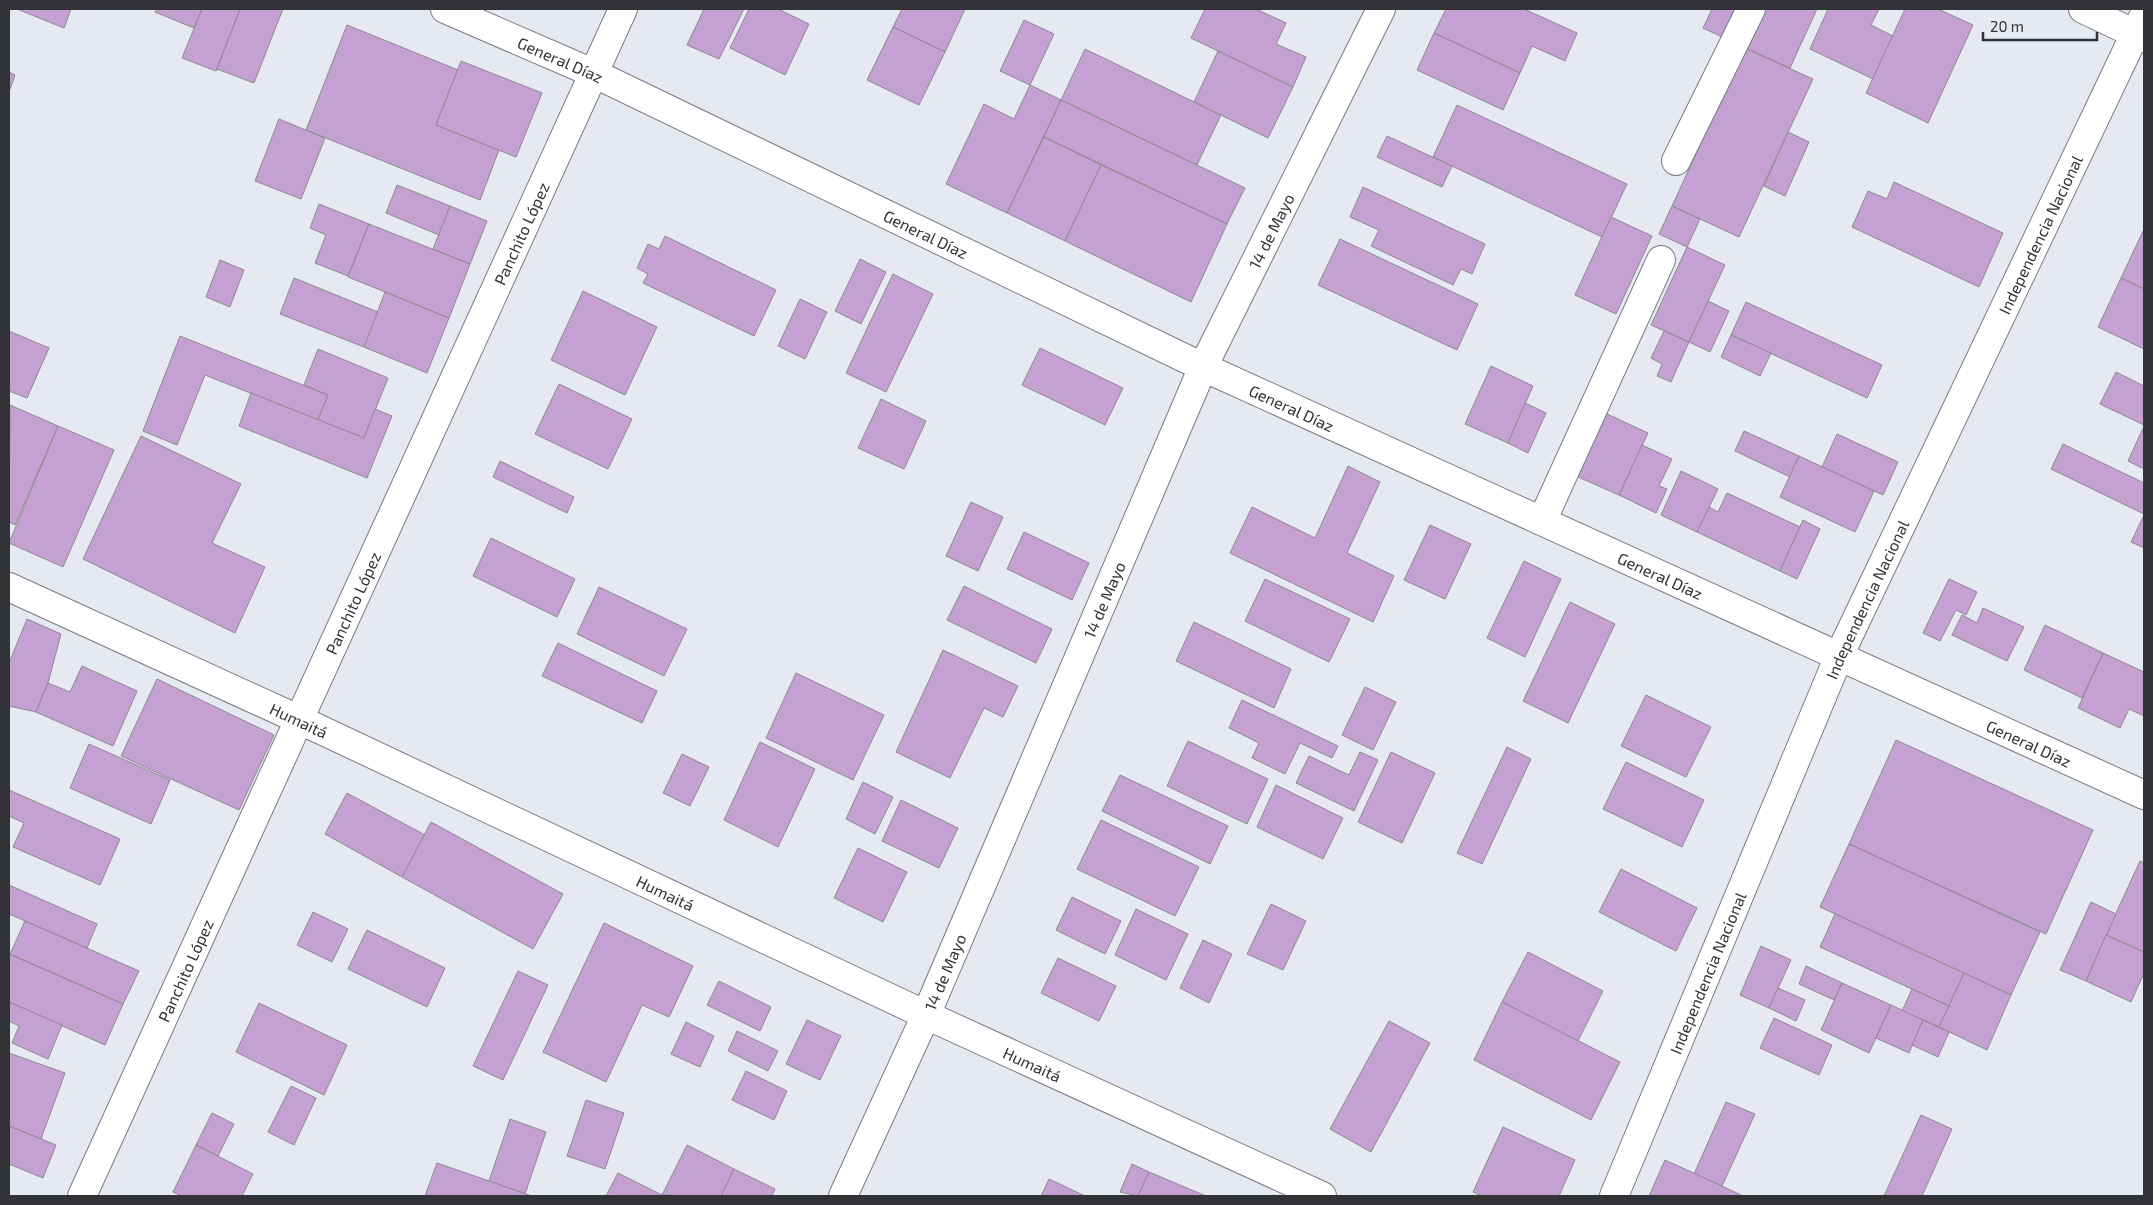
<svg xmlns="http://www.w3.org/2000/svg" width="2153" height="1205" font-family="'Exo 2',sans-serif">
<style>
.building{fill:#c5a1d3;stroke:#8e8890}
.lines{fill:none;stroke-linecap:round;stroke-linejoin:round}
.minor-casing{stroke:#787b83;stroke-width:30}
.minor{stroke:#fff;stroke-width:28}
.labels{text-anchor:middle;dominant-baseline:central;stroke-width:4;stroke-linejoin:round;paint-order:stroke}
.street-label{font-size:16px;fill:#323336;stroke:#e6e9f2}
</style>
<rect width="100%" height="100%" fill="#e6e9f2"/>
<g class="building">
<polygon points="17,9 71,9 64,28"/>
<polygon points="157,9 202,9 194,28 155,12"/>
<polygon points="202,9 240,9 216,71 182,58"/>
<polygon points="240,9 283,9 254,83 217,69"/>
<polygon points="704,9 744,9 719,59 687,45"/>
<polygon points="749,9 778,9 809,24 785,75 730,48"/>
<polygon points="902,9 965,9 945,52 893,27"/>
<polygon points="1205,9 1256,9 1286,23 1276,44 1306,57 1293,87 1191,38"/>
<polygon points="1446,9 1524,9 1577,33 1565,61 1532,46 1520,73 1434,33"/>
<polygon points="1712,9 1736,9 1722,37 1703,28"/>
<polygon points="1763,9 1817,9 1790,68 1745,48"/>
<polygon points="1828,9 1879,9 1871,25 1893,36 1873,79 1810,49"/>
<polygon points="1905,9 1938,9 1973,25 1928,123 1866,93"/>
<polygon points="1024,20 1054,34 1030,85 1000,71"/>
<polygon points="347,25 458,70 436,125 499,150 480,200 306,130"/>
<polygon points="893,27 945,52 919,105 867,80"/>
<polygon points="1434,33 1520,73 1503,110 1417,70"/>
<polygon points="1745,48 1813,79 1739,237 1672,206"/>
<polygon points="1085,49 1221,115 1197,165 1061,100"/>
<polygon points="1218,51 1293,87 1268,138 1194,102"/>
<polygon points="461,61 542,93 516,157 436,125"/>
<polygon points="9,72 15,75 9,92"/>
<polygon points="1030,85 1061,100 1007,213 946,184 984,104 1014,119"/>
<polygon points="1061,100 1245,188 1227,224 1044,137"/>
<polygon points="1457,105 1627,184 1602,237 1433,157"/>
<polygon points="279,119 325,138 301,199 255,181"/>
<polygon points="1788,132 1809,142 1785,196 1764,186"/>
<polygon points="1387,136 1452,166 1442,187 1377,157"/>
<polygon points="1044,137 1101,165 1065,241 1007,213"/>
<polygon points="1101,165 1227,224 1191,302 1065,241"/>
<polygon points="1894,182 2003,233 1979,287 1852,227 1868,191 1887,199"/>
<polygon points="397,185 450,206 439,235 386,213"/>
<polygon points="1363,187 1485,244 1472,274 1461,269 1453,285 1371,246 1379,230 1350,217"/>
<polygon points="319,204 369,224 348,276 315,263 326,235 310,228"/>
<polygon points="450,206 487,221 470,264 433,249"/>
<polygon points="1672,206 1700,219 1687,247 1659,234"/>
<polygon points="1611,217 1652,236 1616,314 1575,295"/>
<polygon points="369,224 470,264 449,318 348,277"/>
<polygon points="2144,229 2144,289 2121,278"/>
<polygon points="665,236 776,290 754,336 643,283 648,274 637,268 648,244 659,249"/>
<polygon points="1340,239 1478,304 1457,350 1318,285"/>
<polygon points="1687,247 1725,265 1689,342 1651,325"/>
<polygon points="860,259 886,272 861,324 835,311"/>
<polygon points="220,260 244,270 230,307 206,297"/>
<polygon points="893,274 933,294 886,392 846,373"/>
<polygon points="294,278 378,312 364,347 280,314"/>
<polygon points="2121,278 2144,289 2144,349 2098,327"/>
<polygon points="583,291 657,327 625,395 551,360"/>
<polygon points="385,292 449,318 427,373 364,347"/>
<polygon points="800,299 827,312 805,359 778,346"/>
<polygon points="1708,301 1729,311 1710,352 1689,342"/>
<polygon points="1746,302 1882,365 1867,398 1731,335"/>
<polygon points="9,331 49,348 27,398 9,391"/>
<polygon points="1664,331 1689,342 1671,382 1657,376 1662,364 1651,358"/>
<polygon points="1731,335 1771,353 1760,376 1721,357"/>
<polygon points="180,336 328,395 318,420 205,375 177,445 143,431"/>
<polygon points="1040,348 1123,388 1105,425 1022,385"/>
<polygon points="318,349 388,378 364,438 318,420 328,395 304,385"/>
<polygon points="1491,366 1533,386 1508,443 1465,424"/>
<polygon points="2116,372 2144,386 2144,425 2100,404"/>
<polygon points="559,384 632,419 608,469 535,434"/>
<polygon points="251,393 364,438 375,409 392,416 367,478 239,426"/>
<polygon points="881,399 926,421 904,469 858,448"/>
<polygon points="1525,403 1546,413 1528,453 1508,443"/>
<polygon points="10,405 58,426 15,525 9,522"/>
<polygon points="1605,413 1648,433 1619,495 1576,476"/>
<polygon points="58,426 114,450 63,567 9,543"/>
<polygon points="2144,426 2144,469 2128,461"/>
<polygon points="1744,431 1799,456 1790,477 1735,451"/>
<polygon points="1837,434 1898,462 1883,495 1822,467"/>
<polygon points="141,436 241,484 212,543 265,567 235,633 83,559"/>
<polygon points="2063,444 2144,483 2144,514 2051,469"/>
<polygon points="1642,445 1672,459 1659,486 1667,489 1656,513 1619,495"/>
<polygon points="1799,456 1874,491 1855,532 1780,497"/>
<polygon points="500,461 574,497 567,513 493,477"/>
<polygon points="1348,466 1380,482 1347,553 1394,576 1373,622 1230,553 1252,507 1315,538"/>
<polygon points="1681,471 1718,489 1697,532 1661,515"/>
<polygon points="1727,493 1800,527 1780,571 1697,532 1709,507 1718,512"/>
<polygon points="971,502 1003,517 978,571 946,556"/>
<polygon points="2144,515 2144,548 2131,542"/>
<polygon points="1803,520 1820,529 1797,579 1780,571"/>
<polygon points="1430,525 1471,544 1445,599 1404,580"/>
<polygon points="1024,532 1089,563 1072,600 1007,569"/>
<polygon points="491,538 575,579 557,617 473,576"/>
<polygon points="1524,561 1561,579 1525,657 1487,638"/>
<polygon points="1265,579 1350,619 1329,662 1245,621"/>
<polygon points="1949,579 1977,592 1966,615 1956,610 1940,641 1923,633"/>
<polygon points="964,586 1052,629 1036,663 947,620"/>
<polygon points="599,587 687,629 664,676 577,634"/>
<polygon points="1570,602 1615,624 1568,723 1523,701"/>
<polygon points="1983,608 2024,627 2007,661 1952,635 1962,615 1977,623"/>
<polygon points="27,619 61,634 48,683 36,712 9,706 9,663"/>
<polygon points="1194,622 1291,669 1274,708 1176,661"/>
<polygon points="2045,625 2103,653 2082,698 2024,670"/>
<polygon points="558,643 657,691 642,723 542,676"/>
<polygon points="943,650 1018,686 1003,717 984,708 950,778 896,752"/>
<polygon points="2103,653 2144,672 2144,716 2129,709 2120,728 2078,708"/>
<polygon points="82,666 137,691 113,746 36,712 48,683 70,692"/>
<polygon points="796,673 884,715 853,780 766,738"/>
<polygon points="157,679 274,735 239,810 121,756"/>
<polygon points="1365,687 1396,702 1373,750 1342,735"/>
<polygon points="1646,695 1711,727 1686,777 1621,746"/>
<polygon points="1242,700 1338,746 1332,758 1300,743 1285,774 1252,758 1259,743 1229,728"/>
<polygon points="1896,740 2093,830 2046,934 1849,844"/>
<polygon points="1188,741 1268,779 1247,824 1167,786"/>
<polygon points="760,742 815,769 778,847 724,820"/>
<polygon points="89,744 170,780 151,824 70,788"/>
<polygon points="1507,747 1531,759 1482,864 1457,853"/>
<polygon points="1360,752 1378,760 1354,811 1296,783 1309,756 1349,775"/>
<polygon points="1391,752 1435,773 1402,843 1358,822"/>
<polygon points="682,754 709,767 690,806 663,793"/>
<polygon points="1626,762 1704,800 1682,847 1603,809"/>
<polygon points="1120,775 1228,826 1210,864 1102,811"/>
<polygon points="863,782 893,797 875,834 846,819"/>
<polygon points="1276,785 1343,818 1323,859 1257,827"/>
<polygon points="9,790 120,839 100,885 13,847 24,823 9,816"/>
<polygon points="347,793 425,835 402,877 325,834"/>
<polygon points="901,800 958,828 939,868 882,841"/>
<polygon points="1101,820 1199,867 1175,916 1077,869"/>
<polygon points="431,822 563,894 533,949 402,877"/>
<polygon points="1849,844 2040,932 2011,995 1820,907"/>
<polygon points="858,848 907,872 883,922 834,898"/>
<polygon points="2140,861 2144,863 2144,952 2106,935"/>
<polygon points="1621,869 1697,908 1676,951 1599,912"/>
<polygon points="9,885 97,924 87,948 9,914"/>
<polygon points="1072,897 1121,921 1105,954 1056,930"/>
<polygon points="2091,902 2116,914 2086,981 2060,970"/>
<polygon points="1271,904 1306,921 1283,970 1247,954"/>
<polygon points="1136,909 1188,934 1166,980 1115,955"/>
<polygon points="313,912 348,929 332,962 297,945"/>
<polygon points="1835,914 1964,973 1949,1006 1820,947"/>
<polygon points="25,921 139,971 123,1004 10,954"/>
<polygon points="604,923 693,966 669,1017 642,1005 606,1082 543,1052"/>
<polygon points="367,930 445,968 427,1007 348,969"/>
<polygon points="2106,935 2144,952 2144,973 2131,1002 2086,981"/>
<polygon points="1203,940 1232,954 1209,1003 1180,988"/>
<polygon points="1761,946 1791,960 1769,1008 1740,995"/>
<polygon points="1528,952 1603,991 1578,1041 1502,1002"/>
<polygon points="9,954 123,1004 105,1045 9,1002"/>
<polygon points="1058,958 1116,986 1099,1021 1041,993"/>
<polygon points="1806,966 1842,983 1834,1000 1799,984"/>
<polygon points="518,971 548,985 503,1080 473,1066"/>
<polygon points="1964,973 2011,995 1987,1050 1939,1027"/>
<polygon points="719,981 771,1007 760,1031 707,1005"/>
<polygon points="1842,983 1891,1005 1869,1053 1821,1030"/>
<polygon points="1778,988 1805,1000 1796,1021 1769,1008"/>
<polygon points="1912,989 1949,1006 1939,1027 1902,1011"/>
<polygon points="9,1002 62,1025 48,1059 12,1043 19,1026 9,1021"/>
<polygon points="1502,1002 1620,1062 1591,1120 1474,1060"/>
<polygon points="259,1003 347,1045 324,1095 236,1052"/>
<polygon points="1891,1005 1923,1020 1909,1053 1876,1038"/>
<polygon points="1774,1018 1832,1045 1819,1075 1760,1048"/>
<polygon points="807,1020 841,1036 820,1080 786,1064"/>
<polygon points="1923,1020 1949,1032 1938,1057 1912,1045"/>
<polygon points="1389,1021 1430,1043 1371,1152 1330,1129"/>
<polygon points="686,1022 714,1036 700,1067 671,1054"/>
<polygon points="737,1031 778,1051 768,1071 728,1051"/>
<polygon points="9,1053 65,1073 41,1139 9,1126"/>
<polygon points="746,1071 787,1091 774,1120 732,1100"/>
<polygon points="291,1086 316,1098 294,1145 268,1132"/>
<polygon points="586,1100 624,1113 605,1169 567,1156"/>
<polygon points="1726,1102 1755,1114 1722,1186 1694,1174"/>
<polygon points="212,1113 234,1124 218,1156 196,1145"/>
<polygon points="1921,1115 1952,1129 1922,1196 1884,1196"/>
<polygon points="510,1119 546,1132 525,1194 489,1181"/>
<polygon points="9,1126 56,1145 43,1178 9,1164"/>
<polygon points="1503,1127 1575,1160 1559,1196 1482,1196 1473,1192"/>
<polygon points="196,1145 253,1174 242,1196 182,1196 173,1192"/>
<polygon points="687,1145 734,1169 721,1196 662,1195"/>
<polygon points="1665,1160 1722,1186 1743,1196 1649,1196"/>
<polygon points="437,1163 489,1181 532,1196 425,1196"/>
<polygon points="1132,1164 1149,1172 1138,1196 1120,1192"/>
<polygon points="734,1169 775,1189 772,1196 721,1196"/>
<polygon points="1149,1172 1206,1196 1138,1196"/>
<polygon points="618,1173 662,1195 665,1196 606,1196"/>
<polygon points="1049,1179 1085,1196 1041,1196"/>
</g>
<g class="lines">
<defs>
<g id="minor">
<path id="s1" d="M445,9L593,73L1203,367L2144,795"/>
<polyline points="2083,9 2144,38"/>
<polyline points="1676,161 1751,9"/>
<polyline points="1542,521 1661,260"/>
<path id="s2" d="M9,587L300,720L926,1015L1322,1196"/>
<path id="s3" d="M82,1196L623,9"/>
<path id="s4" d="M843,1196L926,1015L1203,367L1381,9"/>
<path id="s5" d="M1614,1196L1839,656L2144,15"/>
</g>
</defs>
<use href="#minor" class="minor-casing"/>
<use href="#minor" class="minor"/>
</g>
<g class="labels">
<g class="street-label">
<text stroke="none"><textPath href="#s1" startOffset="126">General Díaz</textPath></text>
<text stroke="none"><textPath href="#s4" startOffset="1056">14 de Mayo</textPath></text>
<text stroke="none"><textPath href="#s3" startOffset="1058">Panchito López</textPath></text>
<text stroke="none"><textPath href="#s1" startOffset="531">General Díaz</textPath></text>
<text stroke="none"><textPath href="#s5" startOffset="1052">Independencia Nacional</textPath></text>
<text stroke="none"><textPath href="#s1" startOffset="936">General Díaz</textPath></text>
<text stroke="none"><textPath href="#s1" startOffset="1341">General Díaz</textPath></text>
<text stroke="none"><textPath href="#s4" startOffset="651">14 de Mayo</textPath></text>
<text stroke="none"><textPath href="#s5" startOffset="648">Independencia Nacional</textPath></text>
<text stroke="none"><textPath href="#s3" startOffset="652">Panchito López</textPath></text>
<text stroke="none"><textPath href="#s2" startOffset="319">Humaitá</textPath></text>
<text stroke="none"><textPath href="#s1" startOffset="1746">General Díaz</textPath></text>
<text stroke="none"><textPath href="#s2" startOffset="724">Humaitá</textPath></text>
<text stroke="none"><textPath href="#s3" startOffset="248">Panchito López</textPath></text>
<text stroke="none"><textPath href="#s4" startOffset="246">14 de Mayo</textPath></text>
<text stroke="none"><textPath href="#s5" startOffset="242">Independencia Nacional</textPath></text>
<text stroke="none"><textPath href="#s2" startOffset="1129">Humaitá</textPath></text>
</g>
</g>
<rect width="2153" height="1205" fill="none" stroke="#323336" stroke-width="20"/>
<path d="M1983 32v8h114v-8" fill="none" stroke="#323336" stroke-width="2.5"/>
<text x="1990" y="32" font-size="15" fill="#323336" stroke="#e6e9f2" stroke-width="4" paint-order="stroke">20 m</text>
</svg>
